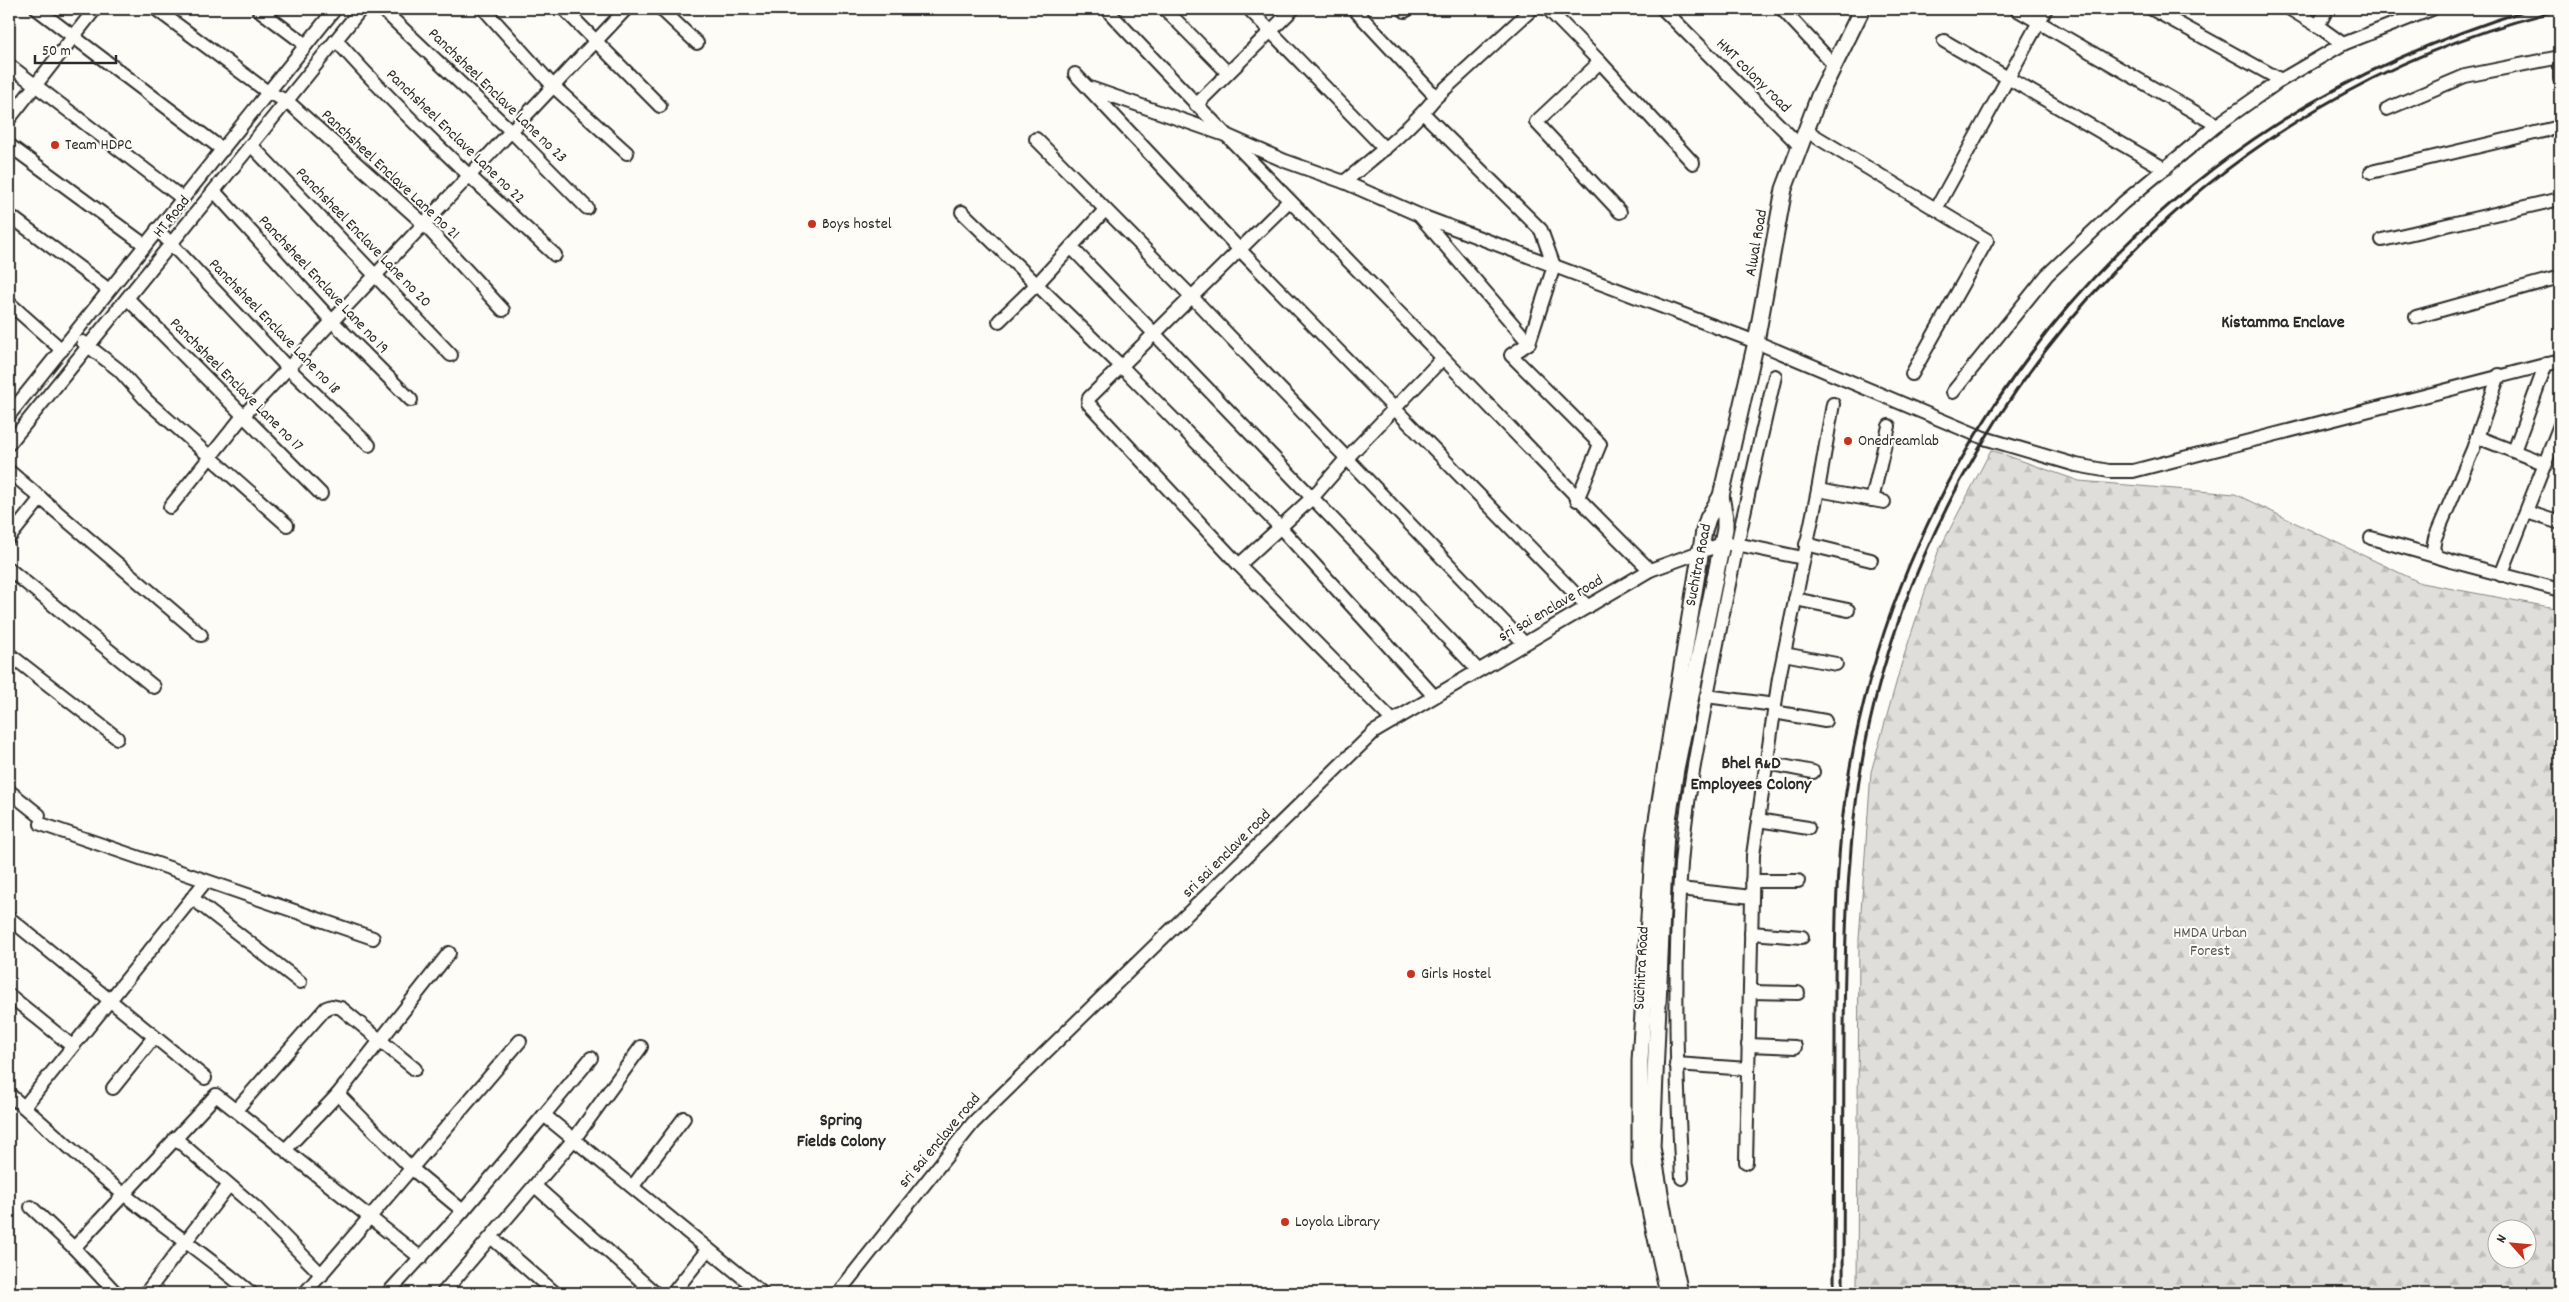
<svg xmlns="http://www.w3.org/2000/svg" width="2569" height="1302" font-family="Dekko,sans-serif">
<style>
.forest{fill:url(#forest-firs);stroke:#858482;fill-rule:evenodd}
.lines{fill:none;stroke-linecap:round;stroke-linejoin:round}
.minor-casing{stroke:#2b2b2b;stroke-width:16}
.major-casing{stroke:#2b2b2b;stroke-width:19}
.minor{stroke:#fdfcf7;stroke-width:12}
.major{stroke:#fdfcf7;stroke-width:15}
.rail{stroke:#2b2b2b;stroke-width:3}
.poi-dot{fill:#c8321e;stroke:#fdfcf7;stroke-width:2}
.labels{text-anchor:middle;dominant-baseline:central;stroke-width:4;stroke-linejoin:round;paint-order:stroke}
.street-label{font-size:16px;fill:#2b2b2b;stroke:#fdfcf7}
.poi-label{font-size:16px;fill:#2b2b2b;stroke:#fdfcf7;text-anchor:start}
.park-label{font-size:16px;fill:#585857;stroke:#fdfcf7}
.neighbourhood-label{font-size:18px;font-weight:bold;fill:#2b2b2b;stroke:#fdfcf7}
</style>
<defs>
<pattern id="forest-firs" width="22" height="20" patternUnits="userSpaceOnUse" patternTransform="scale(1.25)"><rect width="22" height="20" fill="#dfdeda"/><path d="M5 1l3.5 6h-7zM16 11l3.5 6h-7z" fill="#c0bfbb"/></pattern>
</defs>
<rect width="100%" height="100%" fill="#fdfcf7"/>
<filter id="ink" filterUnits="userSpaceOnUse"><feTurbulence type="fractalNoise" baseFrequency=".02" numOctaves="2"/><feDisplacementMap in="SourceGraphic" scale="10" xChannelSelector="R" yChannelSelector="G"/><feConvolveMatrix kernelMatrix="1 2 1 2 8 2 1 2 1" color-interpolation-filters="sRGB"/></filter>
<g filter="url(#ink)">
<path class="forest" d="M1991,450L2079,481L2235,494L2421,583L2560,609V1293H1857L1859,939L1871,772L1902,662L1938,552ZM2496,1230H2526V1260H2496Z"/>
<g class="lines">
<defs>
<g id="minor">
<polyline points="37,9 223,150"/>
<polyline points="156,9 269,93 287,101 423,223 503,310"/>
<polyline points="258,9 306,45"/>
<polyline points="382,9 511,131 587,208"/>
<polyline points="484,9 553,86 627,153"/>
<polyline points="564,9 660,106"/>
<polyline points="661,9 697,43"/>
<polyline points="1165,9 1228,73"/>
<polyline points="1249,9 1385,149"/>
<polyline points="1354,9 1436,97"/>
<polyline points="1548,9 1600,62 1693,163"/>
<polyline points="1663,9 1799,145"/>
<polyline points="1782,9 1834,65"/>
<polyline points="2016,9 2217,125"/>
<polyline points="2152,9 2281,80"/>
<polyline points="1405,11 1408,9"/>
<path d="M1110,13C1219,130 1332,243 1443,358C1512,429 1579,501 1650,570"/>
<polyline points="2318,26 2327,9"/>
<path d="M336,40C404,117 480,186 555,255"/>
<polyline points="1944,41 2165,169"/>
<polyline points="2343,44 2432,9"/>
<polyline points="1600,62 1536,122 1620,212"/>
<polyline points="9,65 182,198"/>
<polyline points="2560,65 2560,79"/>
<polyline points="1075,74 1239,249 1588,607"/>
<polyline points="1090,88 1228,136 1285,161 1344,182 1419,215 1756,342 1984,438 2076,465 2109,471 2133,471 2560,361"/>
<polyline points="1196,105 1293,9"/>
<polyline points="2387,109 2465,76 2560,57"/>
<polyline points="1423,113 1541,230 1554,266 1529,343 1511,355 1600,444 1577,500"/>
<polyline points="9,119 95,9"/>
<polyline points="1805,130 1987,240 1912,374"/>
<polyline points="1036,139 1191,296 1524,643"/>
<polyline points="9,145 145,245"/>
<polyline points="251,145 451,355"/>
<polyline points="2371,172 2560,127"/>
<path d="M1344,182C1376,156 1409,130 1436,97L1532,9"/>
<polyline points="214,191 332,321 411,400"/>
<polyline points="1289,201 1089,398 1088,403 1239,565 1393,721"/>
<polyline points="1936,209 2046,9"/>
<polyline points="962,212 1122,367 1280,527 1433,695"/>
<polyline points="9,215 109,290"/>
<polyline points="1420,216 1529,343"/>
<polyline points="157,229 288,368 369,445"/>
<polyline points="2382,240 2560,199"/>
<polyline points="1071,247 1478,670"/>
<polyline points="128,299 321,494"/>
<polyline points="9,303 62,350"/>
<polyline points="2416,317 2560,277"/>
<polyline points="999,321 1037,284 1105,210"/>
<polyline points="83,342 119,370 147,401 287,525"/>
<polyline points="2499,375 2473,449 2435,538 2433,549 2438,557 2451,561 2560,590"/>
<polyline points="1953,392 2047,275 2123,203 2217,125 2281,80 2343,44 2318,26 2290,9"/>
<polyline points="9,415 335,9"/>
<polyline points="2477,437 2546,464"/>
<polyline points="9,444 361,9"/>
<polyline points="2514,451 2546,364"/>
<polyline points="9,471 201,635"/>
<polyline points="1818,490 1884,502"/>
<polyline points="1872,500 1889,426"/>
<polyline points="170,507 243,416 626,9"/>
<polyline points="2527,512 2560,523"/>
<polyline points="9,538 41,498"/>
<polyline points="2371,538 2438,557"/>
<polyline points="1806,544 1871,560"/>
<polyline points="1239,565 1312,498 1346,459 1443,358"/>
<polyline points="9,569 154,687"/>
<polyline points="2501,575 2560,425"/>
<polyline points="1795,599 1848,610"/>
<polyline points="9,654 117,738"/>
<polyline points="1784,654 1836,664"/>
<polyline points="1706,696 1775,705"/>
<polyline points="1774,712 1825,721"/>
<polyline points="1767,763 1813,772"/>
<polyline points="9,791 39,815"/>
<polyline points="1758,820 1808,828"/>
<polyline points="41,824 373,938"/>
<polyline points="1752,881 1798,881"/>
<polyline points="1680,889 1752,897"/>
<polyline points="192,898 300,982"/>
<polyline points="9,918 205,1078"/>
<polyline points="1751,933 1802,937"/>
<polyline points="1750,992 1798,993"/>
<polyline points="9,995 72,1046"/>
<polyline points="1748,1045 1795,1047"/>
<polyline points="1676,1064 1748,1069"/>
<polyline points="113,1088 154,1037"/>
<polyline points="9,1094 87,1163"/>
<polyline points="338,1094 411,1168 463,1211"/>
<polyline points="24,1107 205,882"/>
<polyline points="236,1110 326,1008 332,1006 341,1008 415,1069"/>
<polyline points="544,1115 591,1058"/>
<polyline points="175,1138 255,1207 322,1275"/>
<polyline points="286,1149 338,1094 449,953"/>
<polyline points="1746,1162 1753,855 1779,678 1818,490 1833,404"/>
<path d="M91,1167C142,1212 199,1249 251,1293"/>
<path d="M1682,1178C1676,1074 1673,969 1681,864C1686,801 1699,737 1711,675C1730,574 1752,475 1775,376"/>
<polyline points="535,1186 655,1293"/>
<polyline points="633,1186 684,1118"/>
<polyline points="31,1207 74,1248"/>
<polyline points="492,1238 555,1293"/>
<polyline points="116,1293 74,1248 216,1095 421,1258"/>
<polyline points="146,1293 229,1185"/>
<polyline points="305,1293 520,1041"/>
<polyline points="388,1293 463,1211 544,1115 762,1293"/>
<polyline points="443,1293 575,1138 641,1047"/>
<polyline points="673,1293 708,1249"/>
<polyline points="838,1293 973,1123 1374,732 1650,570 1722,544 1736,544 1803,558"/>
</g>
<g id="major">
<polyline points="1668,1293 1640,1164 1640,1061 1654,838 1704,531 1708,518 1721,496 1756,342 1784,189 1819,96 1862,9"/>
<polyline points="1680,1293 1667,1233 1652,1147 1663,886 1666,832 1676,769 1725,529 1725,518 1721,496"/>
</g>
</defs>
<use href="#minor" class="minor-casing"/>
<use href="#major" class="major-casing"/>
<use href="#minor" class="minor"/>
<use href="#major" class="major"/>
<g class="rail">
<path d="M1834,1293C1834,1208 1835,1122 1835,1036C1835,951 1834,864 1848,779C1891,514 2049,271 2275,125C2354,74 2440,37 2530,9"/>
<path d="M1843,1293C1843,1207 1843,1120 1844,1033C1845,931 1847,827 1869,726C1943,386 2218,91 2560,10"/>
</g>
</g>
</g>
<g class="poi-dot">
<circle cx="55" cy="145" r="5"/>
<circle cx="812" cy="224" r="5"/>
<circle cx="1848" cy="441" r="5"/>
<circle cx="1411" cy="974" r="5"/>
<circle cx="1285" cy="1222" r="5"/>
</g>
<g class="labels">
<g class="street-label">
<text transform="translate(1753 76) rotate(45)">HMT colony road</text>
<text transform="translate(497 96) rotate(44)">Panchsheel Enclave Lane no 23</text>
<text transform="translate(455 137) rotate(44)">Panchsheel Enclave Lane no 22</text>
<text transform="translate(390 175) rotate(43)">Panchsheel Enclave Lane no 21</text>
<text transform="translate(172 217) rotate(-51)">HT Road</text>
<text transform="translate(363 238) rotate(46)">Panchsheel Enclave Lane no 20</text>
<text transform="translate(1757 243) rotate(-80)">Alwal Road</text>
<text transform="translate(323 285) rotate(47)">Panchsheel Enclave Lane no 19</text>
<text transform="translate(274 327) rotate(46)">Panchsheel Enclave Lane no 18</text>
<text transform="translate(236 385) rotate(45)">Panchsheel Enclave Lane no 17</text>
<text transform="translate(1699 565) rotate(-79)">Suchitra Road</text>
<text transform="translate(1551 609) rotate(-30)">sri sai enclave road</text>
<text transform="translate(1227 854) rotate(-45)">sri sai enclave road</text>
<text transform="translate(1642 968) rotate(-87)">Suchitra Road</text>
<text transform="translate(940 1141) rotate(-50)">sri sai enclave road</text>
</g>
<g class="poi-label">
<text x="65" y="145">Team HDPC</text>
<text x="822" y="224">Boys hostel</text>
<text x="1858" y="441">Onedreamlab</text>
<text x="1421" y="974">Girls Hostel</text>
<text x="1295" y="1222">Loyola Library</text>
</g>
<g class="park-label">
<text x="2210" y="933">HMDA Urban<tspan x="2210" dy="18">Forest</tspan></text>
</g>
<g class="neighbourhood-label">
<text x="2283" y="323">Kistamma Enclave</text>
<text x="1751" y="764">Bhel R&amp;D<tspan x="1751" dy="21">Employees Colony</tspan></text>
<text x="841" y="1121">Spring<tspan x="841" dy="21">Fields Colony</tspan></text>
</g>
</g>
<rect width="2569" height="1302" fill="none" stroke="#fdfcf7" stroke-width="30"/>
<rect x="15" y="15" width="2539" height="1272" fill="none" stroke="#2b2b2b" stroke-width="2" filter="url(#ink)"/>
<g transform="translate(2512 1244) rotate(297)"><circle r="24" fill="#fdfcf7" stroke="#a9a8a5"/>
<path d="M0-4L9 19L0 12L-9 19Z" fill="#c8321e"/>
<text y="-8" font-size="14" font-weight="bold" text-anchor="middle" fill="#2b2b2b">N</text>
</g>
<path d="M35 55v8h81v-8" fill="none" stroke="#2b2b2b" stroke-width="2.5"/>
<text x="42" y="55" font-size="15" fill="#2b2b2b" stroke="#fdfcf7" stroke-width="4" paint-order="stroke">50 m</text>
</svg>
